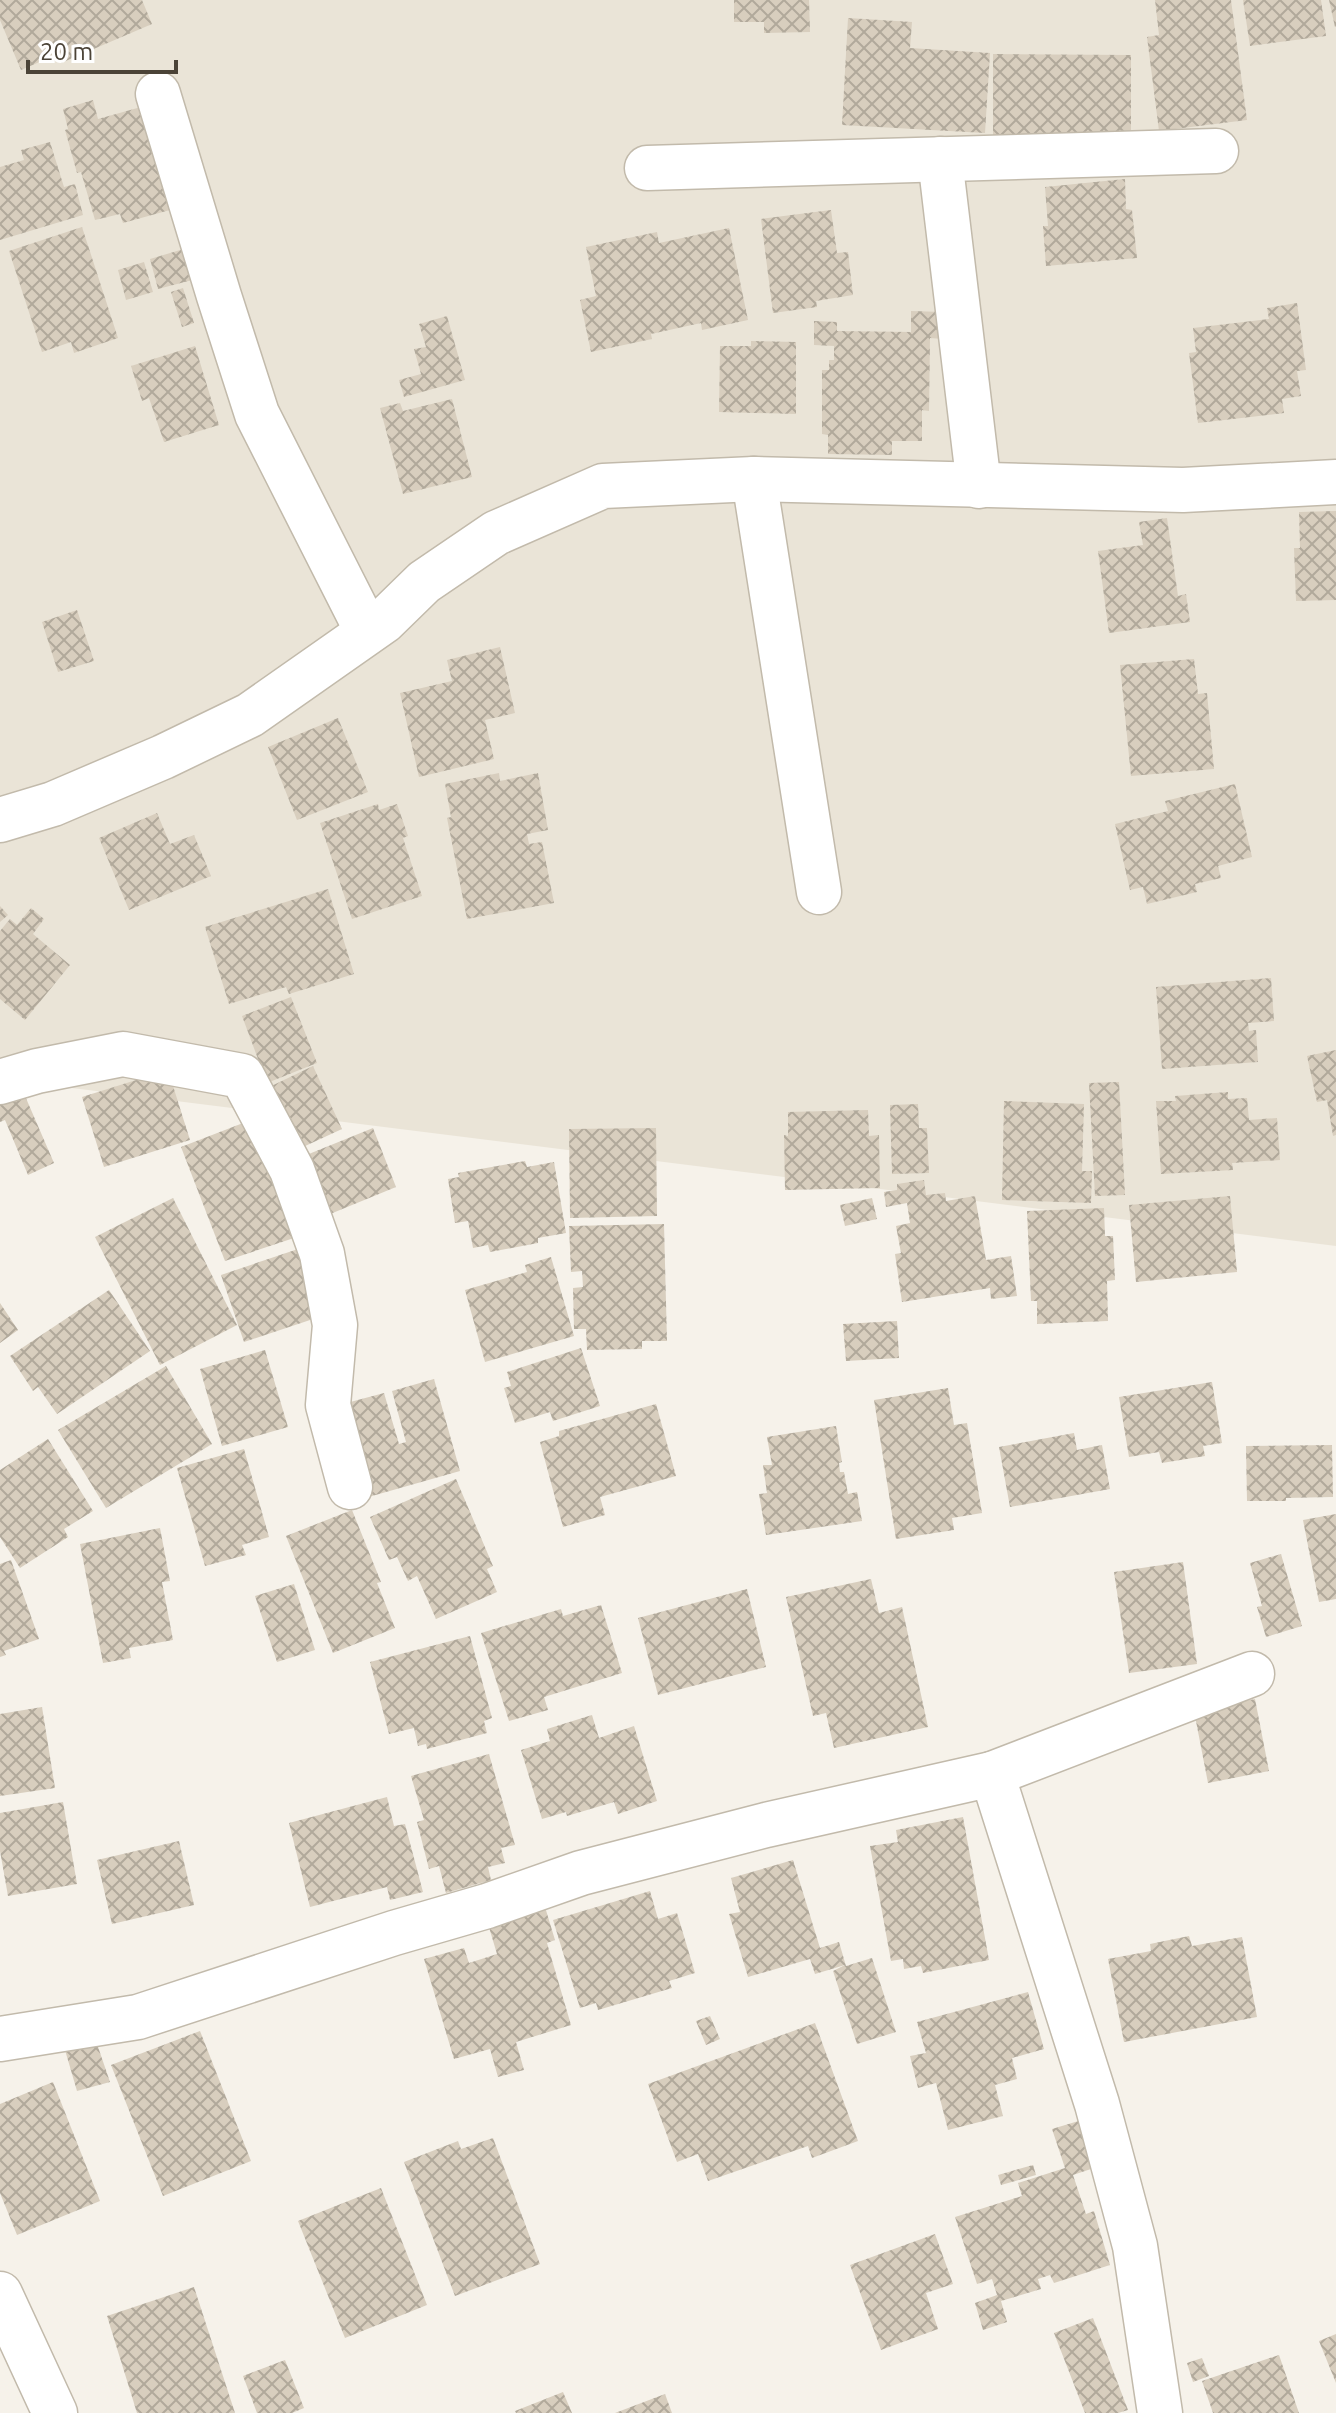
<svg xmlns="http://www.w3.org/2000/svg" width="1336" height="2413" font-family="Ubuntu,sans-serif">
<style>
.residential{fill:#eae4d7}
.building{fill:url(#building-cross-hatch)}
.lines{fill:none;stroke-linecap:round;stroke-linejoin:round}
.minor-casing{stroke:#c2baab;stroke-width:47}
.minor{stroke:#fff;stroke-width:44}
</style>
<defs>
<pattern id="building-cross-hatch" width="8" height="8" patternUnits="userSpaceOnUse" patternTransform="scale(2)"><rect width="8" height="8" fill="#d8cebe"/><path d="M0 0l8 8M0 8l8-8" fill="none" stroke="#b1a99b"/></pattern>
</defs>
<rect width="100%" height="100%" fill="#f6f2ea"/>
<polygon class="residential" points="0,0 1336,0 1336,1246 0,1079"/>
<g class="building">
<polygon points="0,0 142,0 152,24 61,63 58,54 21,70 0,20"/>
<polygon points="734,0 809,0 810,32 764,33 764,22 734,22"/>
<polygon points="1155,0 1231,0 1247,120 1159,131 1147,37 1159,35"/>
<polygon points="1243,0 1321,0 1326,36 1250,46"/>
<polygon points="1329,0 1336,0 1336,27 1335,27"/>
<polygon points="848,18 912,22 910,48 990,53 985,133 842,125"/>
<polygon points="993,54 1131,55 1131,137 993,136"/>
<polygon points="93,100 98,119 141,107 170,210 123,223 120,214 95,220 81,172 77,173 65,130 68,129 63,109"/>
<polygon points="50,142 64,187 75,184 83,215 0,240 0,167 24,160 21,150"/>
<polygon points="1125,179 1126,209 1132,210 1137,258 1046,266 1043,226 1048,226 1045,187"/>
<polygon points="831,210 837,253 848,252 853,295 816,301 817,307 773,313 761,219"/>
<polygon points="82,227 118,338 74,353 71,342 42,352 9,251"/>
<polygon points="729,228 748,320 702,330 701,323 651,334 652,339 591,352 580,300 596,296 586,247 657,232 659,243"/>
<polygon points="187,248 196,279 158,289 150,259"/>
<polygon points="144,262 153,292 126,300 118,270"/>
<polygon points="183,288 194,323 182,327 171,292"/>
<polygon points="1297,303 1306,370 1297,371 1301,396 1282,399 1284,413 1198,423 1189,353 1196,352 1193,328 1269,319 1267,308"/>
<polygon points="911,311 943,312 943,339 930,338 929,411 922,410 922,441 892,441 892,455 828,454 828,435 822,434 822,370 829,370 829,360 834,360 834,346 814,345 814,321 837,322 837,331 911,332"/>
<polygon points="447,316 465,380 404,397 399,380 421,374 414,349 426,347 419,324"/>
<polygon points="751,341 796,342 796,414 719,412 720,346 751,346"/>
<polygon points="195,346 219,425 164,442 149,398 142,401 131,366"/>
<polygon points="452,399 472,477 403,494 380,408 400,403 403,411"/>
<polygon points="1336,511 1336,600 1296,601 1294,548 1300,548 1299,512"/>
<polygon points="1167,518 1178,596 1186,594 1190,622 1109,633 1098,551 1143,545 1139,522"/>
<polygon points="77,610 94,661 58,672 42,622"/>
<polygon points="500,647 515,713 485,720 494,759 419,777 400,693 452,681 447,660"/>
<polygon points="1194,659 1198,694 1207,693 1214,769 1131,776 1120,665"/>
<polygon points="338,718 368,792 297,820 268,747"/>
<polygon points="499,773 500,781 538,773 548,830 527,834 529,844 542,842 554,903 467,919 447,818 451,817 445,784"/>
<polygon points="1235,784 1252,857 1218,866 1221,878 1195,884 1197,892 1147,904 1143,887 1130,890 1115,824 1168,811 1165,801"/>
<polygon points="378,804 379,810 397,804 408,836 403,838 422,896 352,919 320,823"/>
<polygon points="157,813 170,844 194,835 211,876 129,910 99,838"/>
<polygon points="328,889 354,974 289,994 286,987 229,1004 205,927"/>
<polygon points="0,906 8,915 0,922"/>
<polygon points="31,908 44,919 33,934 70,965 25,1020 0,999 0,931 10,919 17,925"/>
<polygon points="1271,978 1274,1021 1248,1023 1249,1031 1256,1030 1258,1062 1162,1069 1156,987"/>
<polygon points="291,997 317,1063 267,1083 242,1016"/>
<polygon points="1336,1050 1336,1135 1333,1136 1327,1100 1317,1102 1307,1056"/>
<polygon points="313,1066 342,1129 290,1153 261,1091"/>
<polygon points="168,1070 190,1140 104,1167 82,1097"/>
<polygon points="1119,1082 1125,1195 1095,1196 1089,1083"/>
<polygon points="22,1089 54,1163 28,1175 5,1120 0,1122 0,1098"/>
<polygon points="1228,1092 1228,1099 1247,1098 1249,1120 1277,1118 1280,1160 1232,1163 1233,1170 1161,1174 1156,1101 1176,1101 1175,1096"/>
<polygon points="1004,1101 1084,1104 1082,1171 1092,1171 1091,1203 1002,1200"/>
<polygon points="918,1104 919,1128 927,1128 929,1173 892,1174 890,1105"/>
<polygon points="868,1110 869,1136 879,1135 880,1188 785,1190 784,1135 788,1136 788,1112"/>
<polygon points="256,1118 294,1238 225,1261 181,1147"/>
<polygon points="373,1128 396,1187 318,1219 294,1160"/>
<polygon points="656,1128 657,1216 570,1218 569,1129"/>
<polygon points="525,1161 527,1167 554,1162 566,1233 538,1238 538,1243 490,1252 488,1245 473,1248 468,1221 455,1223 448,1179 459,1177 458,1173"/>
<polygon points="924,1180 926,1195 945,1193 946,1201 975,1196 986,1260 1011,1256 1017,1296 991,1299 990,1288 902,1302 895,1254 901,1253 896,1226 910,1223 907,1203 886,1207 884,1192 897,1190 897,1184"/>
<polygon points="1230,1196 1237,1272 1136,1282 1129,1205"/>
<polygon points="173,1198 237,1325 160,1365 95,1237"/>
<polygon points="872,1198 877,1219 845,1226 840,1205"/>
<polygon points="1104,1208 1105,1236 1113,1236 1115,1280 1107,1281 1108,1321 1037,1324 1037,1301 1031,1301 1027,1211"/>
<polygon points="664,1224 667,1341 642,1341 642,1349 587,1350 586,1329 574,1329 573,1288 583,1287 582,1271 571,1272 569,1226"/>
<polygon points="304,1247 322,1316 244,1342 221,1275"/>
<polygon points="551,1257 574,1336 485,1362 465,1290 527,1272 525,1265"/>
<polygon points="109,1290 150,1351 57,1414 38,1387 33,1391 10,1356"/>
<polygon points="0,1303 18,1330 0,1343"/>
<polygon points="897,1321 899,1358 846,1361 843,1324"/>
<polygon points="581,1348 600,1406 553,1421 550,1412 515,1423 504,1388 511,1386 507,1372"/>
<polygon points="265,1350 288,1427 222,1446 200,1369"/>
<polygon points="166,1366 212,1444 106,1508 58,1430"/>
<polygon points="434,1379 460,1471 365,1498 339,1405 384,1393 399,1444 406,1442 392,1391"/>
<polygon points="1212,1382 1222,1443 1203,1446 1205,1456 1162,1463 1159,1452 1129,1457 1119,1397"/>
<polygon points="948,1388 954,1425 967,1423 982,1513 952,1518 954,1530 896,1539 874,1400"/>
<polygon points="656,1404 676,1476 600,1497 605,1515 563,1527 540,1442 559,1436 559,1431"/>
<polygon points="836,1426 842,1462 839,1463 840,1472 844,1472 848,1494 857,1492 862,1521 766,1535 759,1494 767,1493 763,1465 772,1465 767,1437"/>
<polygon points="1074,1433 1077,1450 1102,1445 1110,1489 1010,1507 999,1447"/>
<polygon points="48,1439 93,1511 64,1529 68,1537 20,1568 0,1537 0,1470"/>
<polygon points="1332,1445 1333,1497 1286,1498 1286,1501 1247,1501 1246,1446"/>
<polygon points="244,1449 269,1537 242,1545 246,1555 205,1566 177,1468"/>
<polygon points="456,1479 493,1566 487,1569 497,1592 436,1619 417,1576 408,1581 397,1557 389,1560 370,1517"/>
<polygon points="352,1510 381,1582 377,1583 395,1628 333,1653 286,1536"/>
<polygon points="1336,1514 1336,1599 1319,1602 1303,1520"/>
<polygon points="160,1528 170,1581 162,1582 173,1640 129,1648 131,1658 103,1663 80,1544"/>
<polygon points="1281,1554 1302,1626 1266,1637 1257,1607 1262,1606 1250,1563"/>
<polygon points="11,1560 39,1639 4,1651 6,1655 0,1657 0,1564"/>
<polygon points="1183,1562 1197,1664 1129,1673 1114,1572"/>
<polygon points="871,1579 879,1613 902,1607 928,1727 834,1748 826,1713 813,1716 786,1597"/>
<polygon points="294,1584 315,1650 277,1662 255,1596"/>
<polygon points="747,1589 766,1667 658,1695 638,1618"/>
<polygon points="601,1605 622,1673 544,1697 548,1710 509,1721 481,1633 561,1609 563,1616"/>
<polygon points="470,1636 492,1718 484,1721 487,1733 427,1749 426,1744 418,1746 414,1728 389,1734 370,1662"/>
<polygon points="1255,1699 1269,1771 1208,1783 1194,1711"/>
<polygon points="42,1707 55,1788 0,1796 0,1714"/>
<polygon points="592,1715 599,1738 634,1726 657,1801 618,1814 614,1802 567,1816 566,1812 542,1819 521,1750 550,1741 547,1729"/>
<polygon points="489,1754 515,1845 501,1848 505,1863 488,1867 491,1880 446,1893 439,1866 429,1869 417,1822 424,1820 411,1776"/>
<polygon points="387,1797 394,1826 405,1824 423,1892 390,1900 387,1887 310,1907 289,1823"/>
<polygon points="63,1802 77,1884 8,1896 0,1851 0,1813"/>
<polygon points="963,1817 989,1960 923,1973 921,1966 904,1969 903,1959 891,1961 870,1846 898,1842 896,1830"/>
<polygon points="179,1841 194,1905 112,1924 97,1860"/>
<polygon points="793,1860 820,1948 839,1942 846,1966 872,1958 896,2032 857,2044 833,1971 845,1965 815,1974 810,1959 748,1977 729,1914 740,1912 731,1878"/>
<polygon points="650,1891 658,1919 677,1913 695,1973 669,1981 672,1988 598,2010 596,2003 580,2008 553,1920"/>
<polygon points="542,1897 555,1940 547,1943 571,2025 516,2042 524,2070 498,2077 490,2049 454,2059 424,1959 464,1948 469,1963 497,1954 485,1914"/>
<polygon points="1189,1936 1192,1946 1242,1937 1257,2017 1124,2042 1108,1959 1151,1951 1150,1944"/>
<polygon points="1028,1992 1044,2049 1012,2058 1017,2079 995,2085 1003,2116 948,2130 936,2083 918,2088 910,2056 926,2053 917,2022"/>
<polygon points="710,2016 720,2039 706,2045 696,2021"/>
<polygon points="815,2023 858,2141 812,2158 808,2146 708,2181 698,2154 677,2162 648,2084"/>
<polygon points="200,2031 251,2161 163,2196 111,2065"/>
<polygon points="96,2041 110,2082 77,2091 65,2050"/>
<polygon points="53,2082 100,2201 17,2235 0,2193 0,2104"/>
<polygon points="1085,2119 1100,2166 1073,2175 1086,2214 1094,2211 1110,2265 1054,2283 1050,2275 1038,2279 1041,2289 1001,2301 1007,2322 983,2330 975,2303 997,2295 992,2279 977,2284 955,2217 1022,2196 1018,2183 1065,2168 1052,2129"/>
<polygon points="493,2138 540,2264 455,2296 404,2162 458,2141 461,2149"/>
<polygon points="1033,2165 1036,2175 1001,2185 998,2175"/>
<polygon points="381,2188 427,2305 345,2338 298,2221"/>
<polygon points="935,2234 953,2284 926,2293 938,2329 881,2350 850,2265"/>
<polygon points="194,2287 235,2413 137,2413 107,2316"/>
<polygon points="1093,2318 1128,2410 1118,2413 1085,2413 1054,2333"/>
<polygon points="1336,2334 1336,2383 1319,2341"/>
<polygon points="1279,2355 1299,2413 1213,2413 1202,2381"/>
<polygon points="1202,2358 1209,2376 1193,2382 1187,2363"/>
<polygon points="285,2360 304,2408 292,2413 257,2413 243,2376"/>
<polygon points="563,2392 572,2413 516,2413 515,2411"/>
<polygon points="665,2394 672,2413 615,2413"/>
</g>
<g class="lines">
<defs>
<g id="minor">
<polyline points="158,94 219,296 257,414 367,631"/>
<polyline points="940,159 979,486"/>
<polyline points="647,168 1216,151"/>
<polyline points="754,479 819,892"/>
<polyline points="0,820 53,804 163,757 250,715 384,621 424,582 496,533 603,486 754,479 1183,490 1336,482"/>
<polyline points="0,1082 37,1071 123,1054 242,1076 292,1170 322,1254 335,1325 328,1405 350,1487"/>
<polyline points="992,1774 1252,1674"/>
<polyline points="0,2039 138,2017 394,1933 487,1906 581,1873 766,1825 992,1774 1097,2104 1135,2246 1160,2413"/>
<polyline points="0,2294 55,2413"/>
</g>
</defs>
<use href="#minor" class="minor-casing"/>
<use href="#minor" class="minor"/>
</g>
<path d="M28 60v12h148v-12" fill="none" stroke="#4b4337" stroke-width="4"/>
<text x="40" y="60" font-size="24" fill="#4b4337" stroke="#ffffff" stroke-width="6" paint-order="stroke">20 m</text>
</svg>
